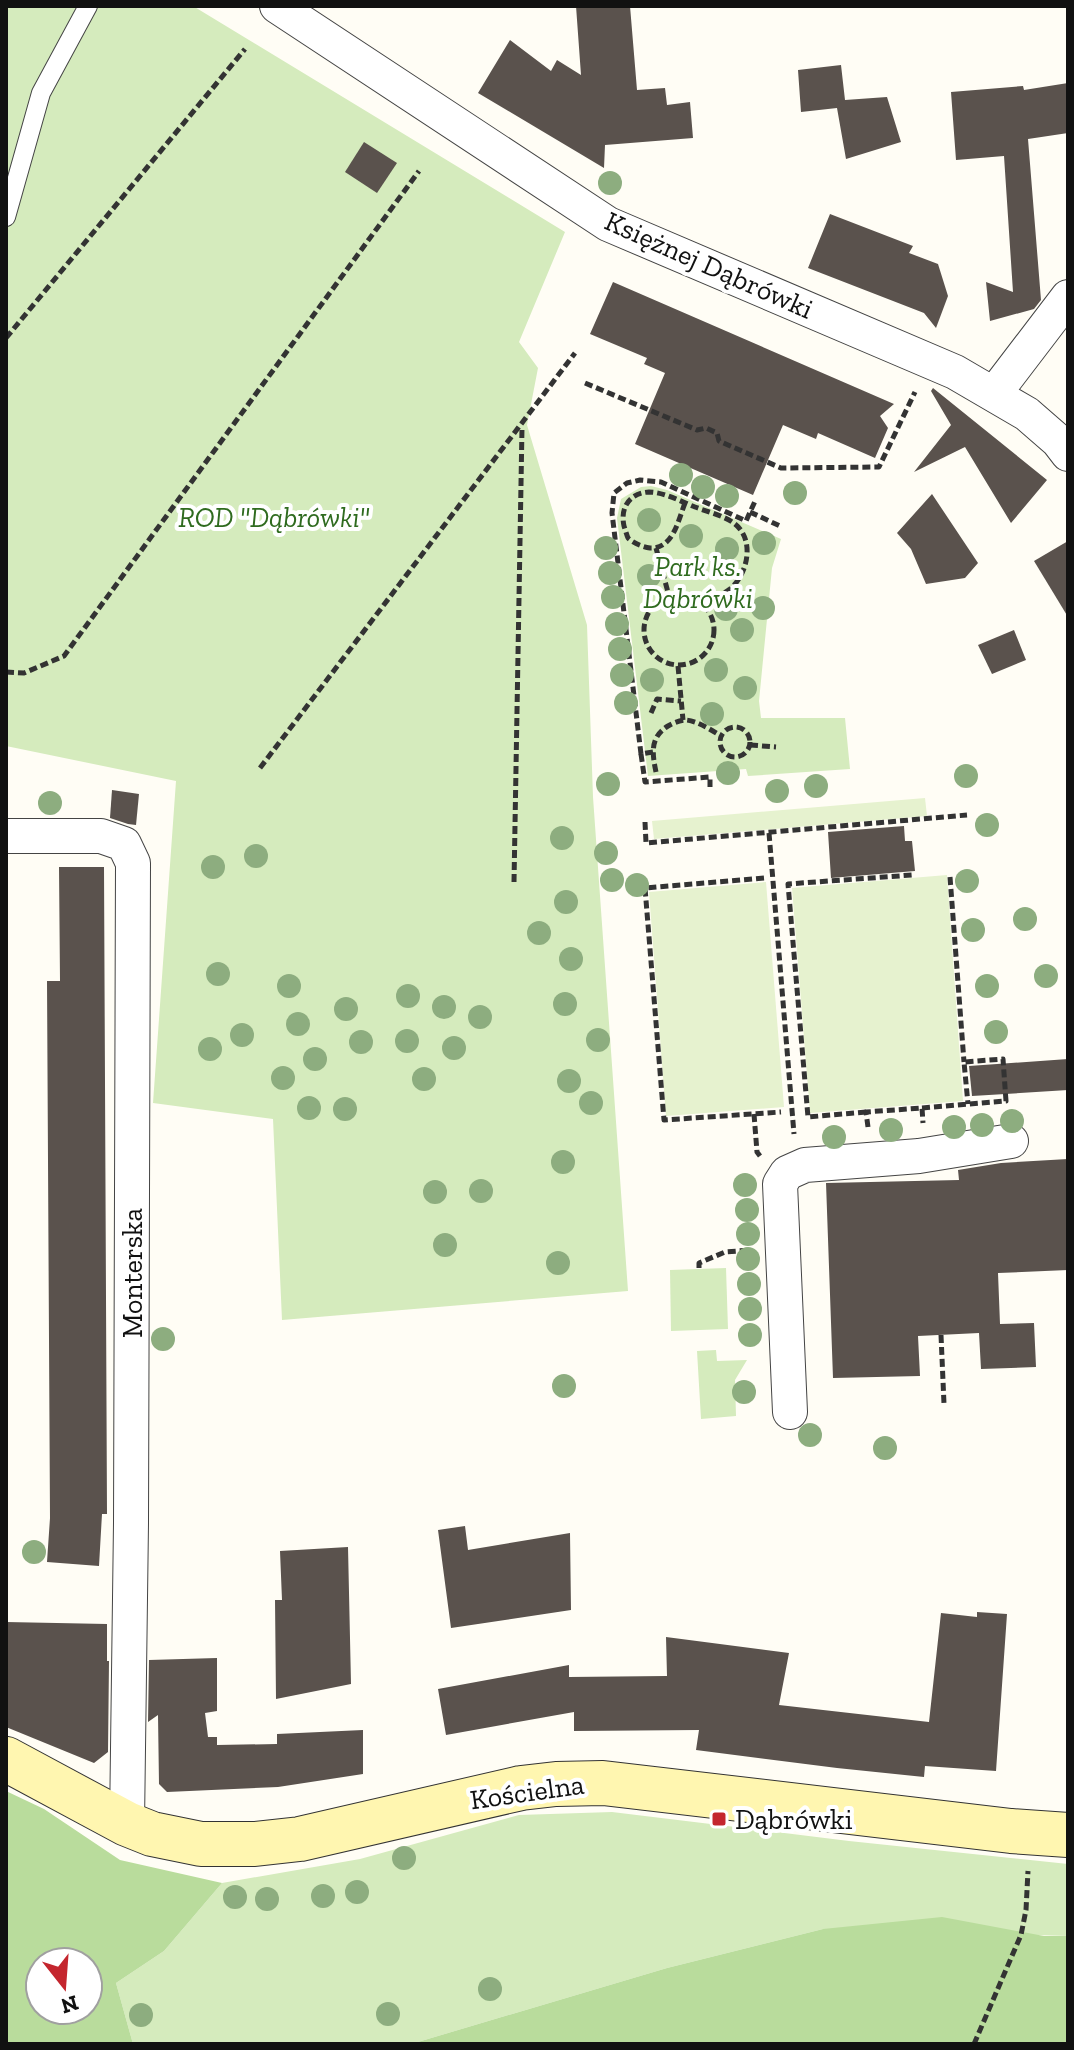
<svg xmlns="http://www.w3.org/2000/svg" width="1074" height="2050" font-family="'Zilla Slab',serif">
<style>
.green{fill:#d5ebbd}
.forest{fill:#b9dc9c;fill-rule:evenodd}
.pitch{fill:#e6f2cf}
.building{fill:#5a524d}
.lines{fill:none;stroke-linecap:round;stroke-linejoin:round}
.lane-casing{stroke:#444;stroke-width:20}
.street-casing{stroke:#444;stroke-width:36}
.secondary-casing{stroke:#333;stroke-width:46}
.path{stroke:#333;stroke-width:5;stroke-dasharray:8 4;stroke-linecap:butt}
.lane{stroke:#fff;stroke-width:18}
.street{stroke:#fff;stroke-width:34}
.secondary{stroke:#fff6b0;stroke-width:44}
.tree{fill:#8dad7f}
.poi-dot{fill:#c4262e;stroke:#fff;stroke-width:3}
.labels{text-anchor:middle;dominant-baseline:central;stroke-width:8;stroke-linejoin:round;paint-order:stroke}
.street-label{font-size:28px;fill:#111;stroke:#fff}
.park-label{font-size:28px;font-style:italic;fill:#2f6b1f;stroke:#fff}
.poi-label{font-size:28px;fill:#111;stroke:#fff;text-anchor:start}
</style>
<rect width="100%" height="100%" fill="#fffdf5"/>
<g class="green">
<polygon points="6,6 193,6 565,232 519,342 538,368 527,425 587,625 593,797 628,1291 282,1320 273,1119 153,1103 176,781 6,746"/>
<polygon points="651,486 667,490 781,539 772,568 759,701 761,718 845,718 850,769 748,776 746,769 648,776 617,518 621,499 641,487"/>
<polygon points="726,1268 728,1329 671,1331 670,1270"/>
<polygon points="716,1350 717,1361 747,1360 735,1380 736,1416 701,1419 697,1351"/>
<polygon points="612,1812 849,1841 1068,1864 1068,1936 823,1929 667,1968 411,2044 133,2044 116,1983 164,1951 222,1883 360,1859 519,1815"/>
</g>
<g class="forest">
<path d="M6,1791L44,1809L120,1860L222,1883L164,1951L116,1983L133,2044H6ZM40,1962H88V2010H40Z"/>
<polygon points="942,1917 1044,1936 1068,1936 1068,2044 411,2044 667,1968 823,1929"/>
</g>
<g class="pitch">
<polygon points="925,798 927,816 654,839 652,821"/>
<polygon points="947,875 963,1101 810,1113 792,888"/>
<polygon points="766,882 784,1107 666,1116 649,892"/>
</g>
<g class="building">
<polygon points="576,6 630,6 637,90 665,88 667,105 690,102 693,138 605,145 604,168 478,93 510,40 551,71 557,60 581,75"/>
<polygon points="841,65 845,100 887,97 901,142 846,159 837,108 801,112 798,70"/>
<polygon points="1068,83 1068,133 1028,139 1041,300 1034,309 990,321 986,282 1013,292 1004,156 956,160 951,92 1023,86 1024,90"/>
<polygon points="364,142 397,163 377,193 345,172"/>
<polygon points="830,214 913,246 909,253 938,264 948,296 936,328 924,313 808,268"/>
<polygon points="613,282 894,404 880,416 888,428 875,458 818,433 816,439 783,425 753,495 635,444 665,373 644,364 647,358 590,334"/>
<polygon points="933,388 1047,480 1011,523 965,447 914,472 951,425 931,391"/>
<polygon points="932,494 978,563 965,578 926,584 911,549 897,533"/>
<polygon points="1068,541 1068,617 1034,561"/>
<polygon points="1014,630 1026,660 992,674 978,645"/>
<polygon points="112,790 139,794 136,825 128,824 110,818"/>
<polygon points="904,826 905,841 912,841 915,871 831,878 828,832"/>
<polygon points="59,867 104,867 107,1514 102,1514 99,1566 47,1562 50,1518 47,981 60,981"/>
<polygon points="1068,1059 1068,1090 972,1096 969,1066"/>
<polygon points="1068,1159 1068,1270 998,1273 1000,1324 1034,1323 1036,1367 981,1369 979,1333 918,1336 920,1376 833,1378 826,1183 959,1180 958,1170 1001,1163"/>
<polygon points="465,1526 468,1550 570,1533 571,1610 451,1628 438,1530"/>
<polygon points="348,1547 351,1684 276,1699 275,1600 282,1600 280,1551"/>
<polygon points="977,1612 1007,1614 996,1771 925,1766 924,1777 837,1768 696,1750 699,1730 574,1731 574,1712 446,1735 438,1689 569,1665 569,1677 667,1676 666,1637 789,1653 779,1705 929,1722 941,1613 977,1617"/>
<polygon points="6,1622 107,1624 107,1661 109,1661 108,1752 94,1763 6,1727"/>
<polygon points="217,1658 217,1711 205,1713 208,1737 217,1737 217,1745 277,1744 277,1734 363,1730 363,1774 278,1787 167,1792 159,1784 158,1715 148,1722 149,1660"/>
</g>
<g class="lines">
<defs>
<polyline id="lane" points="6,217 41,93 88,6"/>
<g id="street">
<polyline points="277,6 608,224 955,372 1027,414 1058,441 1068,454"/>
<polyline points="994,394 1068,297"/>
<polyline points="6,836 101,836 124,844 133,863 131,1523 127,1824"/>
<polyline points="790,1412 780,1184 787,1173 805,1165 919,1156 1011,1141"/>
</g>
<polyline id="secondary" points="6,1759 127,1824 152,1834 201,1844 255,1844 300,1839 521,1788 556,1784 603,1783 1011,1831 1068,1835"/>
</defs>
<use href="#lane" class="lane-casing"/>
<use href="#street" class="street-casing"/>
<use href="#secondary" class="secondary-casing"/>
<g class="path">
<polyline points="6,338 245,49"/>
<polyline points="585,383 697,430 706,428 717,433 719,441 781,468 879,467 915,392"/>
<path d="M685,503C678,521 673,549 650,548C643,547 633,543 628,538C627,536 625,529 624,526C620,508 629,493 649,492C664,492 682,502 695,507C708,512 725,516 735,524C755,540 748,574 730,589C722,595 712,600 704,605"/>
<polyline points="750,512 780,526"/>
<polyline points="656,548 669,596"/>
<circle cx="679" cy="630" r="35"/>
<polyline points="678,666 683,720"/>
<polyline points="6,672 24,673 64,656 419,171"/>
<polyline points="651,713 657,699 681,701"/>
<circle cx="735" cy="742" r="15"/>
<polyline points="750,745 776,747"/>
<polyline points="653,752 641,754 612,513 614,493 627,483 640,480 661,482 746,521 756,499"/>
<polyline points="641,754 645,782 710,777 710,787"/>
<polyline points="260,768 575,353"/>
<path d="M656,772C652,753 650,737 668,726C673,723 680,720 686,720C698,721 711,730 721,736"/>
<polyline points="645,822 646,843 967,815"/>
<polyline points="769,833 794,1134"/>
<polyline points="950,877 964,1062"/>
<polyline points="764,878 645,888 664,1120 781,1112"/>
<polyline points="514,882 522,427"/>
<polyline points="922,1108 1006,1101 1003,1059 964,1062 968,1104"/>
<polyline points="866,1112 808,1117 788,884 912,875"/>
<polyline points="754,1114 757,1152 760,1156"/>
<polyline points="868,1127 866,1112 922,1108 923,1123"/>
<polyline points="699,1268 699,1263 725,1252 751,1250"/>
<polyline points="941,1335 944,1404"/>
<polyline points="974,2044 1021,1935 1026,1910 1028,1871"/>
</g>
<use href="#lane" class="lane"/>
<use href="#street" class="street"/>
<use href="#secondary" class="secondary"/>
</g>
<g class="tree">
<circle cx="610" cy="183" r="12"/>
<circle cx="681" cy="475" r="12"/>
<circle cx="703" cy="487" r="12"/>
<circle cx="795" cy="493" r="12"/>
<circle cx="727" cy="496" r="12"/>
<circle cx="649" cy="520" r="12"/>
<circle cx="691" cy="536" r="12"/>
<circle cx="764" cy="543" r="12"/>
<circle cx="606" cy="548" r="12"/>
<circle cx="727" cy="549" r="12"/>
<circle cx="610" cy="573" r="12"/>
<circle cx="649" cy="576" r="12"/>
<circle cx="613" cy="597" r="12"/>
<circle cx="763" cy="608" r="12"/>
<circle cx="726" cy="609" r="12"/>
<circle cx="617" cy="624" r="12"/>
<circle cx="742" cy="630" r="12"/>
<circle cx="620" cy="649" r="12"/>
<circle cx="716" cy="670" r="12"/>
<circle cx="622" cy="675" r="12"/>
<circle cx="652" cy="680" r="12"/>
<circle cx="745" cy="688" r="12"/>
<circle cx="626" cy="703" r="12"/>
<circle cx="712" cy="714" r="12"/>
<circle cx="728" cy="773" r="12"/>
<circle cx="966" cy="776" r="12"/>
<circle cx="608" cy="784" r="12"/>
<circle cx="816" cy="786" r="12"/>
<circle cx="777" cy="791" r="12"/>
<circle cx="50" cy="803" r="12"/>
<circle cx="987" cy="825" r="12"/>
<circle cx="562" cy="838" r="12"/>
<circle cx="606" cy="853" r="12"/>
<circle cx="256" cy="856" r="12"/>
<circle cx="213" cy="867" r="12"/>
<circle cx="612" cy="880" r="12"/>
<circle cx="967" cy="881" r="12"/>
<circle cx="637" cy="885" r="12"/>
<circle cx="566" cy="902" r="12"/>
<circle cx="1025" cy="919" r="12"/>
<circle cx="973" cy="930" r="12"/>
<circle cx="539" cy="933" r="12"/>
<circle cx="571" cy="959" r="12"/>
<circle cx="218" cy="974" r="12"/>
<circle cx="1046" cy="976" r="12"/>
<circle cx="289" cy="986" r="12"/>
<circle cx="987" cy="986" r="12"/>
<circle cx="408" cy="996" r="12"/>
<circle cx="565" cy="1004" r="12"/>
<circle cx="444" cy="1007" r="12"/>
<circle cx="346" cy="1009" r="12"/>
<circle cx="480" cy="1017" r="12"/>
<circle cx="298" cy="1024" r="12"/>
<circle cx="996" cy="1032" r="12"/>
<circle cx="242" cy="1035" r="12"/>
<circle cx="598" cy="1040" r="12"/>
<circle cx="407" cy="1041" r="12"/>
<circle cx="361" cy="1042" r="12"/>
<circle cx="454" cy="1048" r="12"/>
<circle cx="210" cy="1049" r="12"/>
<circle cx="315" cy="1059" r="12"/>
<circle cx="283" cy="1078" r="12"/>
<circle cx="424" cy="1079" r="12"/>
<circle cx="569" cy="1081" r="12"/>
<circle cx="591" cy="1103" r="12"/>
<circle cx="309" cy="1108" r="12"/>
<circle cx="345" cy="1109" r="12"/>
<circle cx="1012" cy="1121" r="12"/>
<circle cx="982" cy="1125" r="12"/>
<circle cx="954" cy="1127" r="12"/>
<circle cx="891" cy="1130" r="12"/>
<circle cx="834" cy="1137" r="12"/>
<circle cx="563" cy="1162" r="12"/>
<circle cx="745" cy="1185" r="12"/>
<circle cx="481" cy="1191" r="12"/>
<circle cx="435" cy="1192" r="12"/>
<circle cx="747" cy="1210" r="12"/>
<circle cx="748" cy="1234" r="12"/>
<circle cx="445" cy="1245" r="12"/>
<circle cx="748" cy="1259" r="12"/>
<circle cx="558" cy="1263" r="12"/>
<circle cx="749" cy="1284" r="12"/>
<circle cx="750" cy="1309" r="12"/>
<circle cx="750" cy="1335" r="12"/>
<circle cx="163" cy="1339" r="12"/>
<circle cx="564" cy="1386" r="12"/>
<circle cx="744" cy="1392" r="12"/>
<circle cx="810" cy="1435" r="12"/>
<circle cx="885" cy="1448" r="12"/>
<circle cx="34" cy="1552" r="12"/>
<circle cx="404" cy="1858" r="12"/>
<circle cx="357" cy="1892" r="12"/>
<circle cx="323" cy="1896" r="12"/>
<circle cx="235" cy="1897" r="12"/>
<circle cx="267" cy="1899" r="12"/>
<circle cx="490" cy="1989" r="12"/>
<circle cx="388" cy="2014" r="12"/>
<circle cx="141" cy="2015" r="12"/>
</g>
<rect class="poi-dot" x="711" y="1811" width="16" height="16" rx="4"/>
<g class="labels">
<g class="street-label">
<text transform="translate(709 265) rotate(24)">Księżnej Dąbrówki</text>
<text transform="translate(132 1273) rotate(-90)">Monterska</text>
<text transform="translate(527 1792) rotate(-8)">Kościelna</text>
</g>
<g class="park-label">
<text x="274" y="517">ROD "Dąbrówki"</text>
<text x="698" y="566">Park ks.<tspan x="698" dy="32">Dąbrówki</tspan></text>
</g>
<g class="poi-label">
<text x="735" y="1819">Dąbrówki</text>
</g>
</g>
<rect width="1074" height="2050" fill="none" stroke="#111111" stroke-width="16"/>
<g transform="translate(64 1986) rotate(163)"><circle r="38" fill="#ffffff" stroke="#a0a0a0" stroke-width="2"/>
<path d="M0-6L14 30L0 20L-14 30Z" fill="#c4262e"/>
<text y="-12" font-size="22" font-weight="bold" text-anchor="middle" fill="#111111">N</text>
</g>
</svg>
